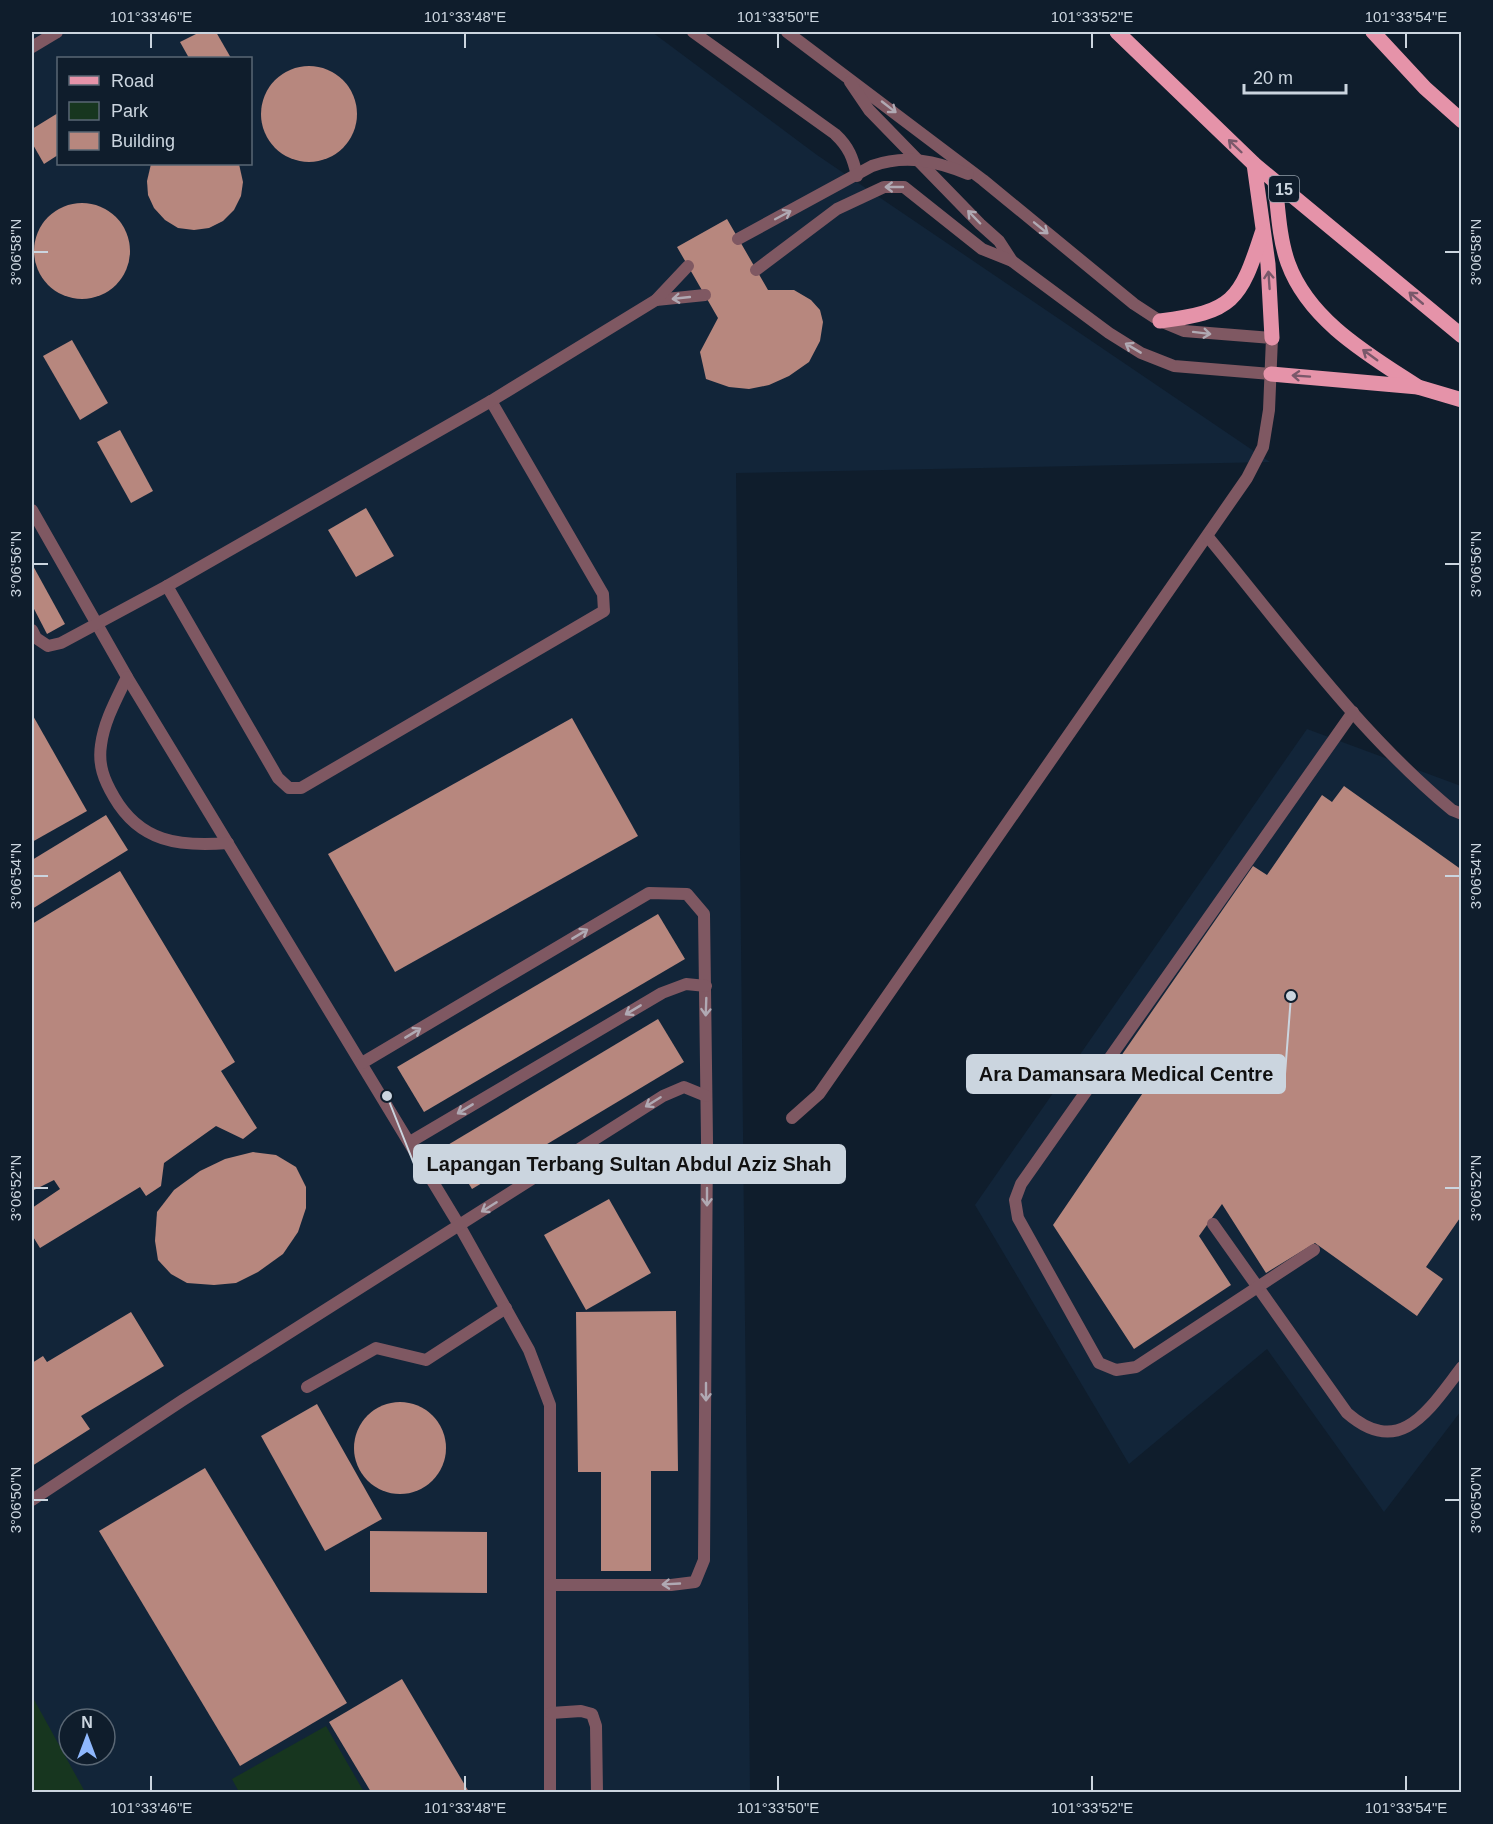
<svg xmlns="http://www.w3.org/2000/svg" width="1493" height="1824" font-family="Helvetica,sans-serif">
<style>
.built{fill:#122539;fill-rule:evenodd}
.green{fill:#17361f}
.building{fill:#b7877e}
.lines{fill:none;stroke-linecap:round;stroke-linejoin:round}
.lane{stroke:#7f5862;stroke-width:12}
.primary{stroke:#e593a9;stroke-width:15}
.oneway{stroke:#b0a9b3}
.oneway2{stroke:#7a586a}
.ticks{fill:none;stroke:#cbd5df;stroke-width:2}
.labels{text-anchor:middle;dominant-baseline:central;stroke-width:6;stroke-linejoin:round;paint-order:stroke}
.shield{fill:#0f1d2c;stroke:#939ea9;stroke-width:1.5}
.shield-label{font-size:16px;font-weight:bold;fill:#cbd5df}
.leader{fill:none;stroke:#cbd5df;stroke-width:2}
.callout-dot{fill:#cbd5df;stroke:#0f1d2c;stroke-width:2}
.callout{fill:#cbd5df;stroke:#cbd5df;stroke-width:2}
.callout-label{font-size:20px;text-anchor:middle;font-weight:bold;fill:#111}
.neatline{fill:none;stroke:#cbd5df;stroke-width:2}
.ticks-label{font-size:15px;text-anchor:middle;fill:#cbd5df}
</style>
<rect width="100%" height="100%" fill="#0f1d2c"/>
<g class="built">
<path d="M32,32H652L817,155L1270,462L736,473L750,1792H32ZM58,58H250V164H58ZM69,1719H105V1755H69Z"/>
<polygon points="1307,729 1461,786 1461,1411 1384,1512 1267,1349 1129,1464 975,1205"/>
</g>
<g class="green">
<polygon points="32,1696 85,1792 32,1792"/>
<polygon points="326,1726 364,1792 239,1792 232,1779"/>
</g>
<g class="building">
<polygon points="200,32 216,32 231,58 189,58 180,42"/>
<circle cx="309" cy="114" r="48"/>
<polygon points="58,113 58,155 44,164 32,143 32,129"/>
<polygon points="151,164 239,164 243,182 241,196 234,210 223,221 209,228 194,230 178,228 165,220 154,208 148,195 147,181"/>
<circle cx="82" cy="251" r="48"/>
<polygon points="727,219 768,290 794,290 811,300 820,310 823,322 820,341 809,362 789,376 769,385 749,389 729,387 706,379 700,352 718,318 677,247"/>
<polygon points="72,340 108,403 80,420 43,356"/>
<polygon points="120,430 153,491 131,503 97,442"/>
<polygon points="366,508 394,556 356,577 328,530"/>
<polygon points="32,564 65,624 47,634 32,605"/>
<polygon points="32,714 87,811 32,842"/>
<polygon points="572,718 638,836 395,972 328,854"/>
<polygon points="1344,786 1462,870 1462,1215 1426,1267 1443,1279 1417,1316 1315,1243 1266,1273 1222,1204 1199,1236 1231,1285 1134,1349 1053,1225 1153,1078 1121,1056 1253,866 1267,875 1322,795 1332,802"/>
<polygon points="106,815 128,850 32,909 32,860"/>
<polygon points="120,871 235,1062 221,1071 257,1128 243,1139 216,1126 164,1163 161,1186 146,1196 140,1187 40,1248 32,1235 32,1208 60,1189 54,1180 32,1191 32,924"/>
<polygon points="658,914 685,959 424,1112 397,1067"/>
<polygon points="658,1019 684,1062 472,1189 446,1146"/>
<polygon points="253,1152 276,1155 296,1167 306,1187 306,1208 298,1232 283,1254 258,1272 236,1283 214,1285 187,1283 171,1274 158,1260 155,1241 157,1212 174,1190 200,1171 225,1159"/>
<polygon points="609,1199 651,1273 586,1310 544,1235"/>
<polygon points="676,1311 678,1471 651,1471 651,1571 601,1571 601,1472 578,1472 576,1312"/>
<polygon points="131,1312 164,1366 81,1416 90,1429 32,1466 32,1363 43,1356 47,1362"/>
<circle cx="400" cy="1448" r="46"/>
<polygon points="317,1404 382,1519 325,1551 261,1436"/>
<polygon points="205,1468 347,1703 240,1766 99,1531"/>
<polygon points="370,1531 487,1532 487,1593 370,1592"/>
<polygon points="402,1679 469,1792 371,1792 329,1722"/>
</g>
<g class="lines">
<g class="lane">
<path d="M693,32L835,134C849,147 853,158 857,176"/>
<polyline points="787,32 983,180 1134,304 1160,321 1184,331 1272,338 1269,410 1263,447 1247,478 819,1094 792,1118"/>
<polyline points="32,47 57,32"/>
<polyline points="850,82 869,110 980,224 999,241 1012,261"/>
<path d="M738,239L872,166C906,154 936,161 968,174"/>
<polyline points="756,270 837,209 884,187 904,187 982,249 1012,261 1109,333 1141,353 1174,366 1271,374"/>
<polyline points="656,300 705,295"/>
<polyline points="32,510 127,677 459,1225 529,1350 550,1405 550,1792"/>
<path d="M1208,537C1285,630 1358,732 1452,810L1462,814"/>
<polyline points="167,586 278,778 289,788 301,788 604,611 603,594 491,401"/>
<polyline points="32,630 36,638 48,646 61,643 167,586 491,401 656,300 688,266"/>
<path d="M127,677C117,698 104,721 101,745C98,765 104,780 114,797C140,842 179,847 228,843"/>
<polyline points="362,1063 649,893 687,894 704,914 707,1141 704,1560 695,1582 671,1585 551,1585"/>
<polyline points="410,1142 662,993 686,984 706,986"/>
<path d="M1213,1224L1347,1413C1401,1460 1430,1408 1462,1367"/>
<polyline points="1314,1250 1136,1367 1116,1370 1099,1363 1018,1218 1015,1200 1021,1184 1353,712"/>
<polyline points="307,1387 376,1348 426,1360 506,1308"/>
<polyline points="32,1500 183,1400 663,1096 684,1087 706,1096"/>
<polyline points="551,1713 581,1711 592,1714 596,1726 597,1792"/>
</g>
<g class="primary">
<polyline points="1117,32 1254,164 1462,336"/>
<polyline points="1373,32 1425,88 1462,121"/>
<polyline points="1254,164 1268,264 1272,338"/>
<path d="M1275,182C1278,208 1279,238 1288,263C1309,321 1369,355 1418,387"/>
<path d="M1160,321C1233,312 1240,301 1262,233"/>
<polyline points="1271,374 1418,387 1462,400"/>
</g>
</g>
<defs><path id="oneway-shaft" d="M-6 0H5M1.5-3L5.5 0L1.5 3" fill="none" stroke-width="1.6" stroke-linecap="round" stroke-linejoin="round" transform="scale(1.5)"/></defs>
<g class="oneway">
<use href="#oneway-shaft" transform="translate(889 107) rotate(38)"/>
<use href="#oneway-shaft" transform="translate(894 187) rotate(-180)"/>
<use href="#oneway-shaft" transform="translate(783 215) rotate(-28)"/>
<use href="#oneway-shaft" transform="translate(974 217) rotate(-134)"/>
<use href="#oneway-shaft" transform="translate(1041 228) rotate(39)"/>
<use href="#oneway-shaft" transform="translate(681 298) rotate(174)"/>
<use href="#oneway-shaft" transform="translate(1202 333) rotate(7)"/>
<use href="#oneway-shaft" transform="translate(1133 348) rotate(-149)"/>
<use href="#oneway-shaft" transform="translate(580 934) rotate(-31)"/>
<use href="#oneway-shaft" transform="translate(706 1007) rotate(92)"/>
<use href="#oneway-shaft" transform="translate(633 1010) rotate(149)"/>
<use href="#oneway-shaft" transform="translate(413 1033) rotate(-31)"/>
<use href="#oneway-shaft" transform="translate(653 1102) rotate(148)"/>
<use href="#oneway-shaft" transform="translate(465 1109) rotate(149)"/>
<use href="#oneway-shaft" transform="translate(707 1197) rotate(90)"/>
<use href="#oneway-shaft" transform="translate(489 1207) rotate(148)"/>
<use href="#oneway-shaft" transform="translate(706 1392) rotate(90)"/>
<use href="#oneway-shaft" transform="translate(671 1584) rotate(177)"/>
</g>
<g class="oneway2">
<use href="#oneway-shaft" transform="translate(1235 146) rotate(-136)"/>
<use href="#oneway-shaft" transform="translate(1269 280) rotate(-94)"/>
<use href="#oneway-shaft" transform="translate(1416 298) rotate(-140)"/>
<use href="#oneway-shaft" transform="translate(1370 355) rotate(-144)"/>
<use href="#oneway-shaft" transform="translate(1301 376) rotate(-176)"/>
</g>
<path class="ticks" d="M151,33V48M465,33V48M778,33V48M1092,33V48M1406,33V48M33,252H48M1445,252H1460M33,564H48M1445,564H1460M33,876H48M1445,876H1460M33,1188H48M1445,1188H1460M33,1500H48M1445,1500H1460M151,1776V1791M465,1776V1791M778,1776V1791M1092,1776V1791M1406,1776V1791"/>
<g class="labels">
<rect class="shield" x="1269" y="176" width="30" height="26" rx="4.5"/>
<g class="shield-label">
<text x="1284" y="189">15</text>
</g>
</g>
<path class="leader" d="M1291 996L1285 1074M387 1096L414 1164"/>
<g class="callout-dot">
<circle cx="1291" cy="996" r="6"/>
<circle cx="387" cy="1096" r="6"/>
</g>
<g class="callout">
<rect x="967" y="1055" width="318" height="38" rx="6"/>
<rect x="414" y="1145" width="431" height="38" rx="6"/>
</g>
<g class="callout-label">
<text x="1126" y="1081">Ara Damansara Medical Centre</text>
<text x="629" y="1171">Lapangan Terbang Sultan Abdul Aziz Shah</text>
</g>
<rect width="1493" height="1824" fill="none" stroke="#0f1d2c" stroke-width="66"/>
<rect x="57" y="57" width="195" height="108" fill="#0f1d2c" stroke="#5a6774" stroke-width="1.5"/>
<rect x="69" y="76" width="30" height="9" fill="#e593a9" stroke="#5a6774" stroke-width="1.5"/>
<text x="111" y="87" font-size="18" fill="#cbd5df">Road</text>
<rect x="69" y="102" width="30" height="18" fill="#17361f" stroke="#5a6774" stroke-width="1.5"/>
<text x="111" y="117" font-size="18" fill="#cbd5df">Park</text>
<rect x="69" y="132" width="30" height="18" fill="#b7877e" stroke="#5a6774" stroke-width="1.5"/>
<text x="111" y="147" font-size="18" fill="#cbd5df">Building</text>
<g transform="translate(87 1737)"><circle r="28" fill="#0f1d2c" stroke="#5a6774" stroke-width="1.5"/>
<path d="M0-4.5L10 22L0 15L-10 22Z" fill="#8fb8fd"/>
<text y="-9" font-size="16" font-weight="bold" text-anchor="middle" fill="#cbd5df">N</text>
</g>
<path d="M1244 84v9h102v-9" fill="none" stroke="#cbd5df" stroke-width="3"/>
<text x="1253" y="84" font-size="18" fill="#cbd5df" stroke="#0f1d2c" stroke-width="4.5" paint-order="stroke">20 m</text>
<rect x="33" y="33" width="1427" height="1758" class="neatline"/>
<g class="ticks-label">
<text x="151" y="22">101°33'46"E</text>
<text x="465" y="22">101°33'48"E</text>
<text x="778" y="22">101°33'50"E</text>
<text x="1092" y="22">101°33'52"E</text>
<text x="1406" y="22">101°33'54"E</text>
<text transform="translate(16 252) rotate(-90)" y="5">3°06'58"N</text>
<text transform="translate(1476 252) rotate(-90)" y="5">3°06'58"N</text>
<text transform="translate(16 564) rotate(-90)" y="5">3°06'56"N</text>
<text transform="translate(1476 564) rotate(-90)" y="5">3°06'56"N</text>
<text transform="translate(16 876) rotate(-90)" y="5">3°06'54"N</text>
<text transform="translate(1476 876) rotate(-90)" y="5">3°06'54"N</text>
<text transform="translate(16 1188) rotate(-90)" y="5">3°06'52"N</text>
<text transform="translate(1476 1188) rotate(-90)" y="5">3°06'52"N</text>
<text transform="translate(16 1500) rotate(-90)" y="5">3°06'50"N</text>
<text transform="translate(1476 1500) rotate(-90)" y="5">3°06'50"N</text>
<text x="151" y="1813">101°33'46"E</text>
<text x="465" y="1813">101°33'48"E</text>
<text x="778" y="1813">101°33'50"E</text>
<text x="1092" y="1813">101°33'52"E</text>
<text x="1406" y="1813">101°33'54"E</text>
</g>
</svg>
